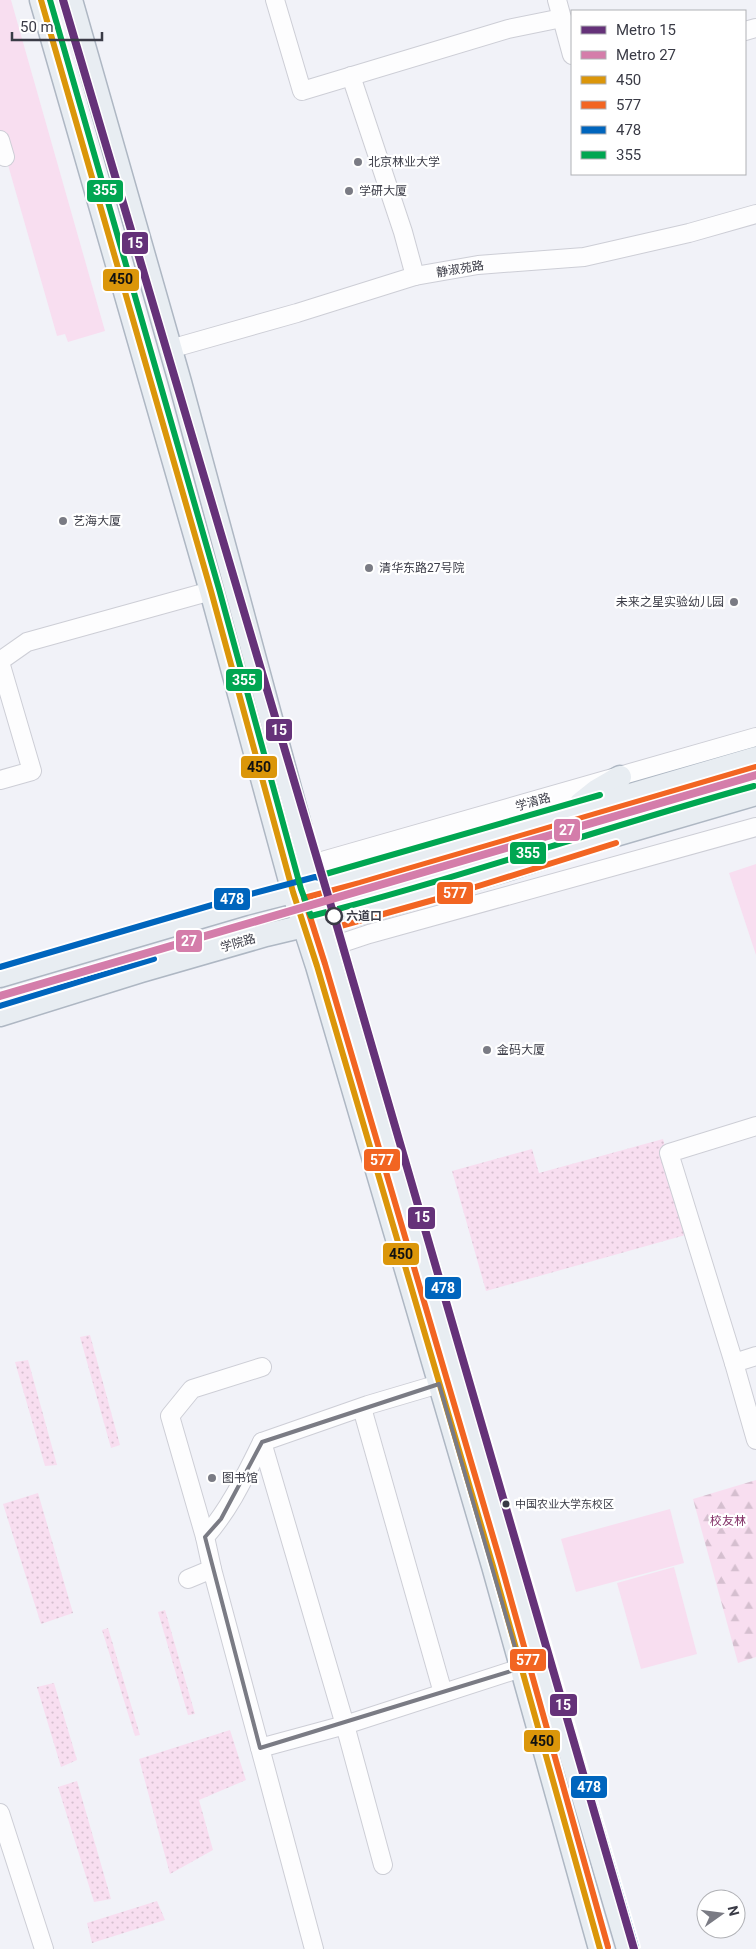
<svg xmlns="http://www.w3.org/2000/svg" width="756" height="1949" font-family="Roboto,'Noto Sans SC',sans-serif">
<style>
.grass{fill:url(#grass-dots)}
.forest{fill:url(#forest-firs)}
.park{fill:#f8def0}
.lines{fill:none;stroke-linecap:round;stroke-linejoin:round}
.minor-casing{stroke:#cdced6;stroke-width:20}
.major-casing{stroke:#aeb7c3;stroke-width:25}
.minor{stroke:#fdfdfe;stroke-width:18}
.major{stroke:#e8edf2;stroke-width:22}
.bus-1-casing{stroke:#fff;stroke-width:10}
.bus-2-casing{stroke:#fff;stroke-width:10}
.bus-3-casing{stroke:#fff;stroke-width:10}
.bus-4-casing{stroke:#fff;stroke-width:10}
.bus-1{stroke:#db960a;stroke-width:6}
.bus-2{stroke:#f26522;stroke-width:6}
.bus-3{stroke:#0065bd;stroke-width:6}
.bus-4{stroke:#00a651;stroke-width:6}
.metro-1-casing{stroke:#fff;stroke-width:11}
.metro-2-casing{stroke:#fff;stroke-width:11}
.metro-1{stroke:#653279;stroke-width:8}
.metro-2{stroke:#d47daa;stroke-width:8}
.marked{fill:none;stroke:#7a7b84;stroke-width:4;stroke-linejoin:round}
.poi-dot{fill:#7a7b84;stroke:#fff;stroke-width:2}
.stop-dot{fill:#fff;stroke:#3a3b46;stroke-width:2.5}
.bus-dot{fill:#3a3b46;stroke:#fff;stroke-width:2}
.labels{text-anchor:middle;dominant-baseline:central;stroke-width:4.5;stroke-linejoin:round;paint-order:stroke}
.bus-label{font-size:11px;fill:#3a3b46;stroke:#fff;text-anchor:start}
.poi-label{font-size:12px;fill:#3a3b46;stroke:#fff;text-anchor:start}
.street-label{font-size:12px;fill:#3a3b46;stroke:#fff}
.stop-label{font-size:12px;font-weight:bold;fill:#3a3b46;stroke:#fff;text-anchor:start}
.park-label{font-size:12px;fill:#812d65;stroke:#fff}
.line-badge{stroke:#fff;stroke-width:2}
.badge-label{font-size:14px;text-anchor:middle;font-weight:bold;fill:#fff}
.pale-badge-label{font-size:14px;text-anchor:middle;font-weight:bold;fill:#111}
</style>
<defs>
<pattern id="grass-dots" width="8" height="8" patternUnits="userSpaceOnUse" patternTransform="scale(1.25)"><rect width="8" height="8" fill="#f8def0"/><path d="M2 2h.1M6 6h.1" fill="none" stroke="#d5bfcf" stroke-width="1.8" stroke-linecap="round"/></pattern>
<pattern id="forest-firs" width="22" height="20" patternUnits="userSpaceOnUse" patternTransform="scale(1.25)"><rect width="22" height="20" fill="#f8def0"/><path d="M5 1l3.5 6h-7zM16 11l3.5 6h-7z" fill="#d5bfcf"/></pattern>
</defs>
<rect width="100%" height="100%" fill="#f1f2f8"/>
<g class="grass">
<polygon points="663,1139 689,1234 486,1291 452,1171 532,1149 539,1173"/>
<polygon points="90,1335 120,1445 111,1448 80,1337"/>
<polygon points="28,1360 57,1465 45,1466 15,1362"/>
<polygon points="38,1493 73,1613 41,1624 3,1504"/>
<polygon points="165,1610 195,1714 188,1715 158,1612"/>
<polygon points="108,1628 140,1735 135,1736 102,1630"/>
<polygon points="54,1683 77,1760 61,1767 37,1687"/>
<polygon points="230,1730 246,1780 199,1800 213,1850 170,1874 139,1759"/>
<polygon points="77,1781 111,1899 94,1902 58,1787"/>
<polygon points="157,1901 165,1920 92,1943 87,1923"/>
</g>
<polygon class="forest" points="756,1480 756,1657 738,1663 693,1499"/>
<g class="park">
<polygon points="0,0 11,0 105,331 68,342 65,334 57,336 0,137"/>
<polygon points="756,864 756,955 729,873"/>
<polygon points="670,1509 684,1563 576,1592 561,1539"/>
<polygon points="674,1567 697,1654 641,1669 617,1583"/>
</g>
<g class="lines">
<defs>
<g id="minor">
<polyline points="275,0 302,91 508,29 562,18"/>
<polyline points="557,0 572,55"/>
<polyline points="745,31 756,28"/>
<polyline points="351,76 403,232 415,276"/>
<polyline points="0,140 5,157"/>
<polyline points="170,349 297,313 415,276 478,265 584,257 689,233 756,214"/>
<polyline points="0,661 27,642 211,591"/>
<polyline points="0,662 32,771 0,780"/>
<polyline points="287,871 756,737"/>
<polyline points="333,946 369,934 756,827"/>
<polyline points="756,1126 669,1153 734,1363 756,1440"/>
<polyline points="734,1363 756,1356"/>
<polyline points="362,1408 443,1693"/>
<polyline points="262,1442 345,1725 521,1668"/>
<polyline points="205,1537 170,1416 192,1389 262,1367"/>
<polyline points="212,1569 314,1949"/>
<path d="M188,1579L212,1569L205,1537C230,1509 245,1476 262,1442L368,1405L439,1384"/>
<polyline points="260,1748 345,1725 383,1865"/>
<polyline points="0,1813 44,1949"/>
</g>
<g id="major">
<polyline points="41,0 211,591 293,892 317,966 493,1566 600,1949"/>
<polyline points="71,0 180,382 325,918 628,1949"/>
<polyline points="581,803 596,791 620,777"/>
<polyline points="0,976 245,904 358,875 756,758"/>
<polyline points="0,1015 141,971 266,935 371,910 512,868 585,844 756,794"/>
</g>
</defs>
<use href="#minor" class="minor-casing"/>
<use href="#major" class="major-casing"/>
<use href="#minor" class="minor"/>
<use href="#major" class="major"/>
<defs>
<polyline id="bus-1" points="41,0 211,591 293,892 317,966 493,1566 600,1949"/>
<g id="bus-2">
<polyline points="350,971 337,927 437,899 616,843"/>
<polyline points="608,1947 501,1564 325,964 304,898 360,883 756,767"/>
</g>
<g id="bus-3">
<polyline points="0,967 243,896 315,877 320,878 323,881 636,1947"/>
<polyline points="0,1006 154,959"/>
</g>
<g id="bus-4">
<path d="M50,0L219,589L301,889L311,916C460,878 605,827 754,786"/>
<polyline points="309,828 322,875 600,795"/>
</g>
</defs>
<use href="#bus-1" class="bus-1-casing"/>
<use href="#bus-2" class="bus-2-casing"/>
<use href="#bus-3" class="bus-3-casing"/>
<use href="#bus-4" class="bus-4-casing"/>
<use href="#bus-1" class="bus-1"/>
<use href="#bus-2" class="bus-2"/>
<use href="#bus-3" class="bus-3"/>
<use href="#bus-4" class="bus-4"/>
<defs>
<polyline id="metro-1" points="63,0 334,916 634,1949"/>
<polyline id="metro-2" points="0,996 756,775"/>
</defs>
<use href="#metro-1" class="metro-1-casing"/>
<use href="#metro-2" class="metro-2-casing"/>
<use href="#metro-1" class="metro-1"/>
<use href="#metro-2" class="metro-2"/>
</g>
<path class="marked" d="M439,1384L521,1668L260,1748L205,1537L221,1519L262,1442Z"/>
<g class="poi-dot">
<circle cx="358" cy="162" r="5"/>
<circle cx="349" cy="191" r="5"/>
<circle cx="63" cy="521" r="5"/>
<circle cx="369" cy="568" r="5"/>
<circle cx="734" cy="602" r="5"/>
<circle cx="487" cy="1050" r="5"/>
<circle cx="212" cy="1478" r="5"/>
</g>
<circle class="stop-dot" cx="334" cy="916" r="8"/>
<circle class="bus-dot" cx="506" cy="1504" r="4.5"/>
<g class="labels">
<g class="bus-label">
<text x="515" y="1504">中国农业大学东校区</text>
</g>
<g class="poi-label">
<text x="368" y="162">北京林业大学</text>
<text x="359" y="191">学研大厦</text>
<text x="73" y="521">艺海大厦</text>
<text x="379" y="568">清华东路27号院</text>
<text x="724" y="602" text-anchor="end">未来之星实验幼儿园</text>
<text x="497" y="1050">金码大厦</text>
<text x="222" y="1478">图书馆</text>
</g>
<g class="street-label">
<text transform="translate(460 269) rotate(-9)">静淑苑路</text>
<text transform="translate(533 802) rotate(-16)">学清路</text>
<text transform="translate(238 943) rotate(-16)">学院路</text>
</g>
<g class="stop-label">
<text x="346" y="916">六道口</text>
</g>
<g class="park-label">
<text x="728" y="1521">校友林</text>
</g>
</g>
<g class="line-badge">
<rect x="86" y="179" width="38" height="24" rx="5" fill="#00a651"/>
<rect x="121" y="231" width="28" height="24" rx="5" fill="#653279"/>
<rect x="102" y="268" width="38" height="24" rx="5" fill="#db960a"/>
<rect x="225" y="668" width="38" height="24" rx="5" fill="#00a651"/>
<rect x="265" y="718" width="28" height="24" rx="5" fill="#653279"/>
<rect x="240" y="755" width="38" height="24" rx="5" fill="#db960a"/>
<rect x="553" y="818" width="28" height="24" rx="5" fill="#d47daa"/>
<rect x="509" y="841" width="38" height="24" rx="5" fill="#00a651"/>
<rect x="436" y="881" width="38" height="24" rx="5" fill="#f26522"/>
<rect x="213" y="887" width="38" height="24" rx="5" fill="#0065bd"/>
<rect x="175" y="929" width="28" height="24" rx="5" fill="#d47daa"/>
<rect x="363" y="1148" width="38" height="24" rx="5" fill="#f26522"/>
<rect x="407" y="1206" width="29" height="24" rx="5" fill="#653279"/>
<rect x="382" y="1242" width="38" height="24" rx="5" fill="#db960a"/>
<rect x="424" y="1276" width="38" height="24" rx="5" fill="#0065bd"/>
<rect x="509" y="1648" width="38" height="24" rx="5" fill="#f26522"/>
<rect x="549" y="1693" width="29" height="24" rx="5" fill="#653279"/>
<rect x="523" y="1729" width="38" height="24" rx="5" fill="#db960a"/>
<rect x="570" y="1775" width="38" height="24" rx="5" fill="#0065bd"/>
</g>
<g class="badge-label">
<text x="105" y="195">355</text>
<text x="135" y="248">15</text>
<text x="244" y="685">355</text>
<text x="279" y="735">15</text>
<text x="567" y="835">27</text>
<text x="528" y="858">355</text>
<text x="455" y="898">577</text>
<text x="232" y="904">478</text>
<text x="189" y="946">27</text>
<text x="382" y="1165">577</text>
<text x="422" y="1222">15</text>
<text x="443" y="1293">478</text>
<text x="528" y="1665">577</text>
<text x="563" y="1710">15</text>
<text x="589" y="1792">478</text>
</g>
<g class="pale-badge-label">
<text x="121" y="284">450</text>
<text x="259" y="772">450</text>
<text x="401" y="1259">450</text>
<text x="542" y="1746">450</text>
</g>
<rect x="571" y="10" width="175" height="165" fill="#ffffff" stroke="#b0b1b5"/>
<rect x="581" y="26" width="25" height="8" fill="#653279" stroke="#b0b1b5"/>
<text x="616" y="35" font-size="15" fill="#3a3b46">Metro 15</text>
<rect x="581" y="51" width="25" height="8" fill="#d47daa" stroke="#b0b1b5"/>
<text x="616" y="60" font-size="15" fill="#3a3b46">Metro 27</text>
<rect x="581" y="76" width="25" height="8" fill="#db960a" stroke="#b0b1b5"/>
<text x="616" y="85" font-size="15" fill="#3a3b46">450</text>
<rect x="581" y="101" width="25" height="8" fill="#f26522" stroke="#b0b1b5"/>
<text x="616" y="110" font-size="15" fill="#3a3b46">577</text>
<rect x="581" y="126" width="25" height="8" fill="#0065bd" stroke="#b0b1b5"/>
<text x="616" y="135" font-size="15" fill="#3a3b46">478</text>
<rect x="581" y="151" width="25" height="8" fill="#00a651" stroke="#b0b1b5"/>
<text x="616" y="160" font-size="15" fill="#3a3b46">355</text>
<g transform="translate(721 1914) rotate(76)"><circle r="24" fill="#ffffff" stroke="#b0b1b5"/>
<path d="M0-4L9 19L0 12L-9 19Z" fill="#7a7b84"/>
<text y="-8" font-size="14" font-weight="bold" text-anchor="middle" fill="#3a3b46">N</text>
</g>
<path d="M12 32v8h90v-8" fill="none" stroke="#3a3b46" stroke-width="2.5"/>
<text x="20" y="32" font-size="15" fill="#3a3b46" stroke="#ffffff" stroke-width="4" paint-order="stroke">50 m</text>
</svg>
